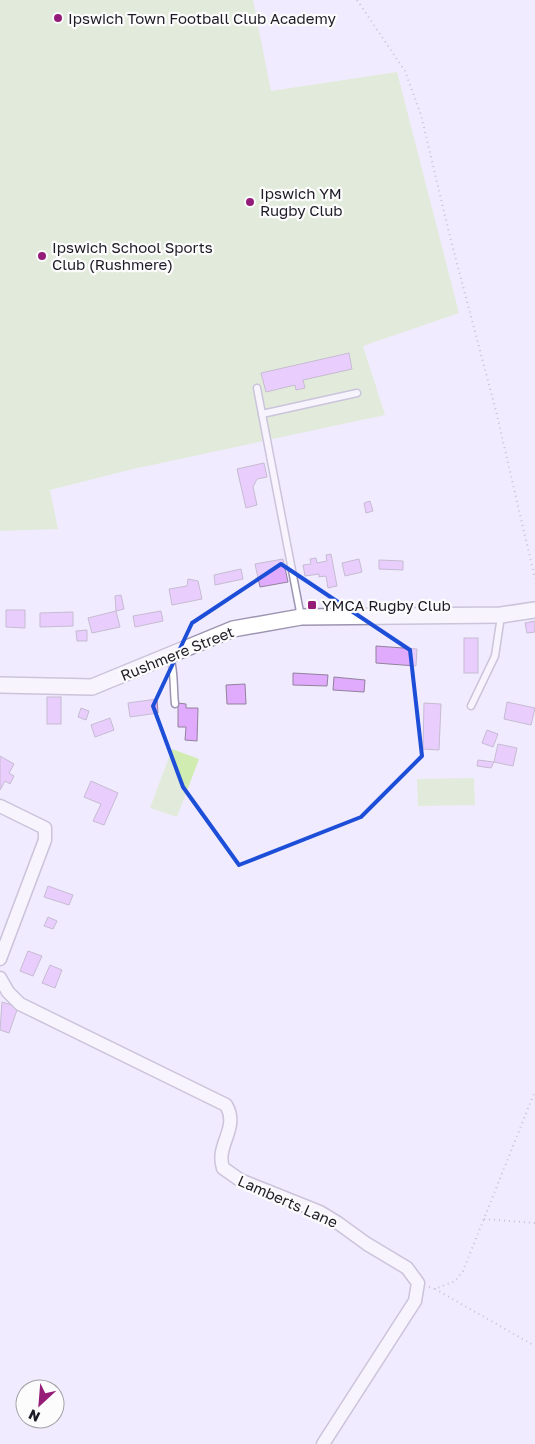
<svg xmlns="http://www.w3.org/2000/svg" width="535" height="1444" font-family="'Golos Text',sans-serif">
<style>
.green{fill:#d0ecb1}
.building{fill:#e0abfd;stroke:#92829c}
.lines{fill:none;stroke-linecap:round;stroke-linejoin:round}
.service-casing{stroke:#9d94b1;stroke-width:9}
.minor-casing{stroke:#9d94b1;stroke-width:15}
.tertiary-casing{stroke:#9d94b1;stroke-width:18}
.path{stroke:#9591a1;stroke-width:2;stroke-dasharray:1 4;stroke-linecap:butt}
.service{stroke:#fff;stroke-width:6}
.minor{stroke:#fff;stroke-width:12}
.tertiary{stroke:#fff;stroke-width:15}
.marked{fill:none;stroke:#1d4ed8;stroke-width:4;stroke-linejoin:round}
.poi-dot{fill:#951c77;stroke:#fcfcfc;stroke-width:2}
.labels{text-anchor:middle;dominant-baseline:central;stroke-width:4.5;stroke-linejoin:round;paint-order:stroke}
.poi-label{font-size:15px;fill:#1e1b26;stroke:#fcfcfc;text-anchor:start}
.street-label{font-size:15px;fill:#1e1b26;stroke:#fcfcfc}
</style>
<rect width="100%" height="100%" fill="#f0ebfe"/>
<g class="green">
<polygon points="0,0 253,0 271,91 397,72 459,313 363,346 385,415 133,469 50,490 58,529 0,531"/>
<polygon points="172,749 199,759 177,817 150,808"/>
<polygon points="474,778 475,805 418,806 417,779"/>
</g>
<g class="building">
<polygon points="349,353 352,369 303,380 305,388 296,390 295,385 266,392 261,373"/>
<polygon points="264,463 267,477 257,479 253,487 257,505 246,508 237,469"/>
<polygon points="370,501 373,511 366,513 364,503"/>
<polygon points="331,554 337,586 328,588 326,576 319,577 319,574 305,576 303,565 311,564 310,559 316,558 317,563 327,561 326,555"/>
<polygon points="283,559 288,582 260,587 255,564"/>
<polygon points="359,559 362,572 345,576 342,563"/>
<polygon points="379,560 403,561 403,570 379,569"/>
<polygon points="241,569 243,579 215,585 214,575"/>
<polygon points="188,579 198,581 202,599 172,605 169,589 187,586"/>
<polygon points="121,595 124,609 116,611 115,596"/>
<polygon points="6,610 25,610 25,628 6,627"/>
<polygon points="116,611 120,627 92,633 88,618"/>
<polygon points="161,611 163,621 135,627 133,616"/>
<polygon points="73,612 73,626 40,627 40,613"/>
<polygon points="535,621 535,632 527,633 525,623"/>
<polygon points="87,630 87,641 77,641 76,631"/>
<rect x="464" y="638" width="14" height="35"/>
<polygon points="376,646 417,649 416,666 376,663"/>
<polygon points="293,673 328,675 327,686 293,685"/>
<polygon points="334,677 365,680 364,692 333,690"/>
<polygon points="245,684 246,704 227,704 226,685"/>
<rect x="47" y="697" width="14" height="27"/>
<polygon points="157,699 158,713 130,717 128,703"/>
<polygon points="507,702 535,708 531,725 504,719"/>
<polygon points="178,703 186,704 186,708 198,708 197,741 185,740 186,727 178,727"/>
<polygon points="424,703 441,704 439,750 423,749"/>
<polygon points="81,708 89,711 86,720 78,717"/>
<polygon points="110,718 114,730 95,737 91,725"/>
<polygon points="487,730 498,734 493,747 482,743"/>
<polygon points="498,744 517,748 513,766 494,762"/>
<polygon points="0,756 14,764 9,773 14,776 10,784 5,781 0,790"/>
<polygon points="478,760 494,762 491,768 477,766"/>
<polygon points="91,781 118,793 104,825 93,821 101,804 84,797"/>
<polygon points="48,886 73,895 69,905 44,897"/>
<polygon points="48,917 57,921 53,929 44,926"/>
<polygon points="28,951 42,956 33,976 20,971"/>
<polygon points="50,965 62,970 55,988 42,983"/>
<polygon points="2,1002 18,1007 9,1033 0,1030"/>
</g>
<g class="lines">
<defs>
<g id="service">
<polyline points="257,388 301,617"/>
<polyline points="262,414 357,393"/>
<path d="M170,656C175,674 173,686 175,704"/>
<polyline points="471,706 495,656 501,616"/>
</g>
<g id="minor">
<polyline points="0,806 45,828 45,840 0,959"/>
<path d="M0,978L8,992L20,1004L226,1105C240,1128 215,1145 223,1168L240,1180L320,1212L338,1223L367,1244L407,1268L418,1283L415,1301L323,1444"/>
</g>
<polyline id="tertiary" points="0,685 92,687 233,629 301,617 501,615 535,610"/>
</defs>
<use href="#service" class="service-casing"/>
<use href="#minor" class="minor-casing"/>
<use href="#tertiary" class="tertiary-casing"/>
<g class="path">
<polyline points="357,0 405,71 421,115 451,241 496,411 535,579"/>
<polyline points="484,1219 535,1223"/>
<polyline points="429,1287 435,1289 455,1281 463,1271 535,1091"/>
<polyline points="435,1289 535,1346"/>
</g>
<use href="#service" class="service"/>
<use href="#minor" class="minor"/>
<use href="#tertiary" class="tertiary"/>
</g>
<path d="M0 0H535V1444H0ZM281,564L410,650L422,756L361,817L239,865L183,787L153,706L192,623Z" fill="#f0ebfe" fill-opacity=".55" fill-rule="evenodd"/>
<path class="marked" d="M281,564L410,650L422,756L361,817L239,865L183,787L153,706L192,623Z"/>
<g class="poi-dot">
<circle cx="58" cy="18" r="5"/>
<circle cx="250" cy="202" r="5"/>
<circle cx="42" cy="256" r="5"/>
<rect x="307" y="600" width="10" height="10" rx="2.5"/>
</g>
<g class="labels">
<g class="poi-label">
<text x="68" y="18">Ipswich Town Football Club Academy</text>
<text x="260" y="193">Ipswich YM<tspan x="260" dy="17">Rugby Club</tspan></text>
<text x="52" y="247">Ipswich School Sports<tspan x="52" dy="17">Club (Rushmere)</tspan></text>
<text x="322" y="605">YMCA Rugby Club</text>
</g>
<g class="street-label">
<text transform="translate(177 653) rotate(-22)">Rushmere Street</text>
<text transform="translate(288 1201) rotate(24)">Lamberts Lane</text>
</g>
</g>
<g transform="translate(40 1404) rotate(206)"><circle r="24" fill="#fcfcfc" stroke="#a3a2a6"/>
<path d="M0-4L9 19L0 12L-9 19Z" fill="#951c77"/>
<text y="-8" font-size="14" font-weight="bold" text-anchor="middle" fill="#1e1b26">N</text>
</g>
</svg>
